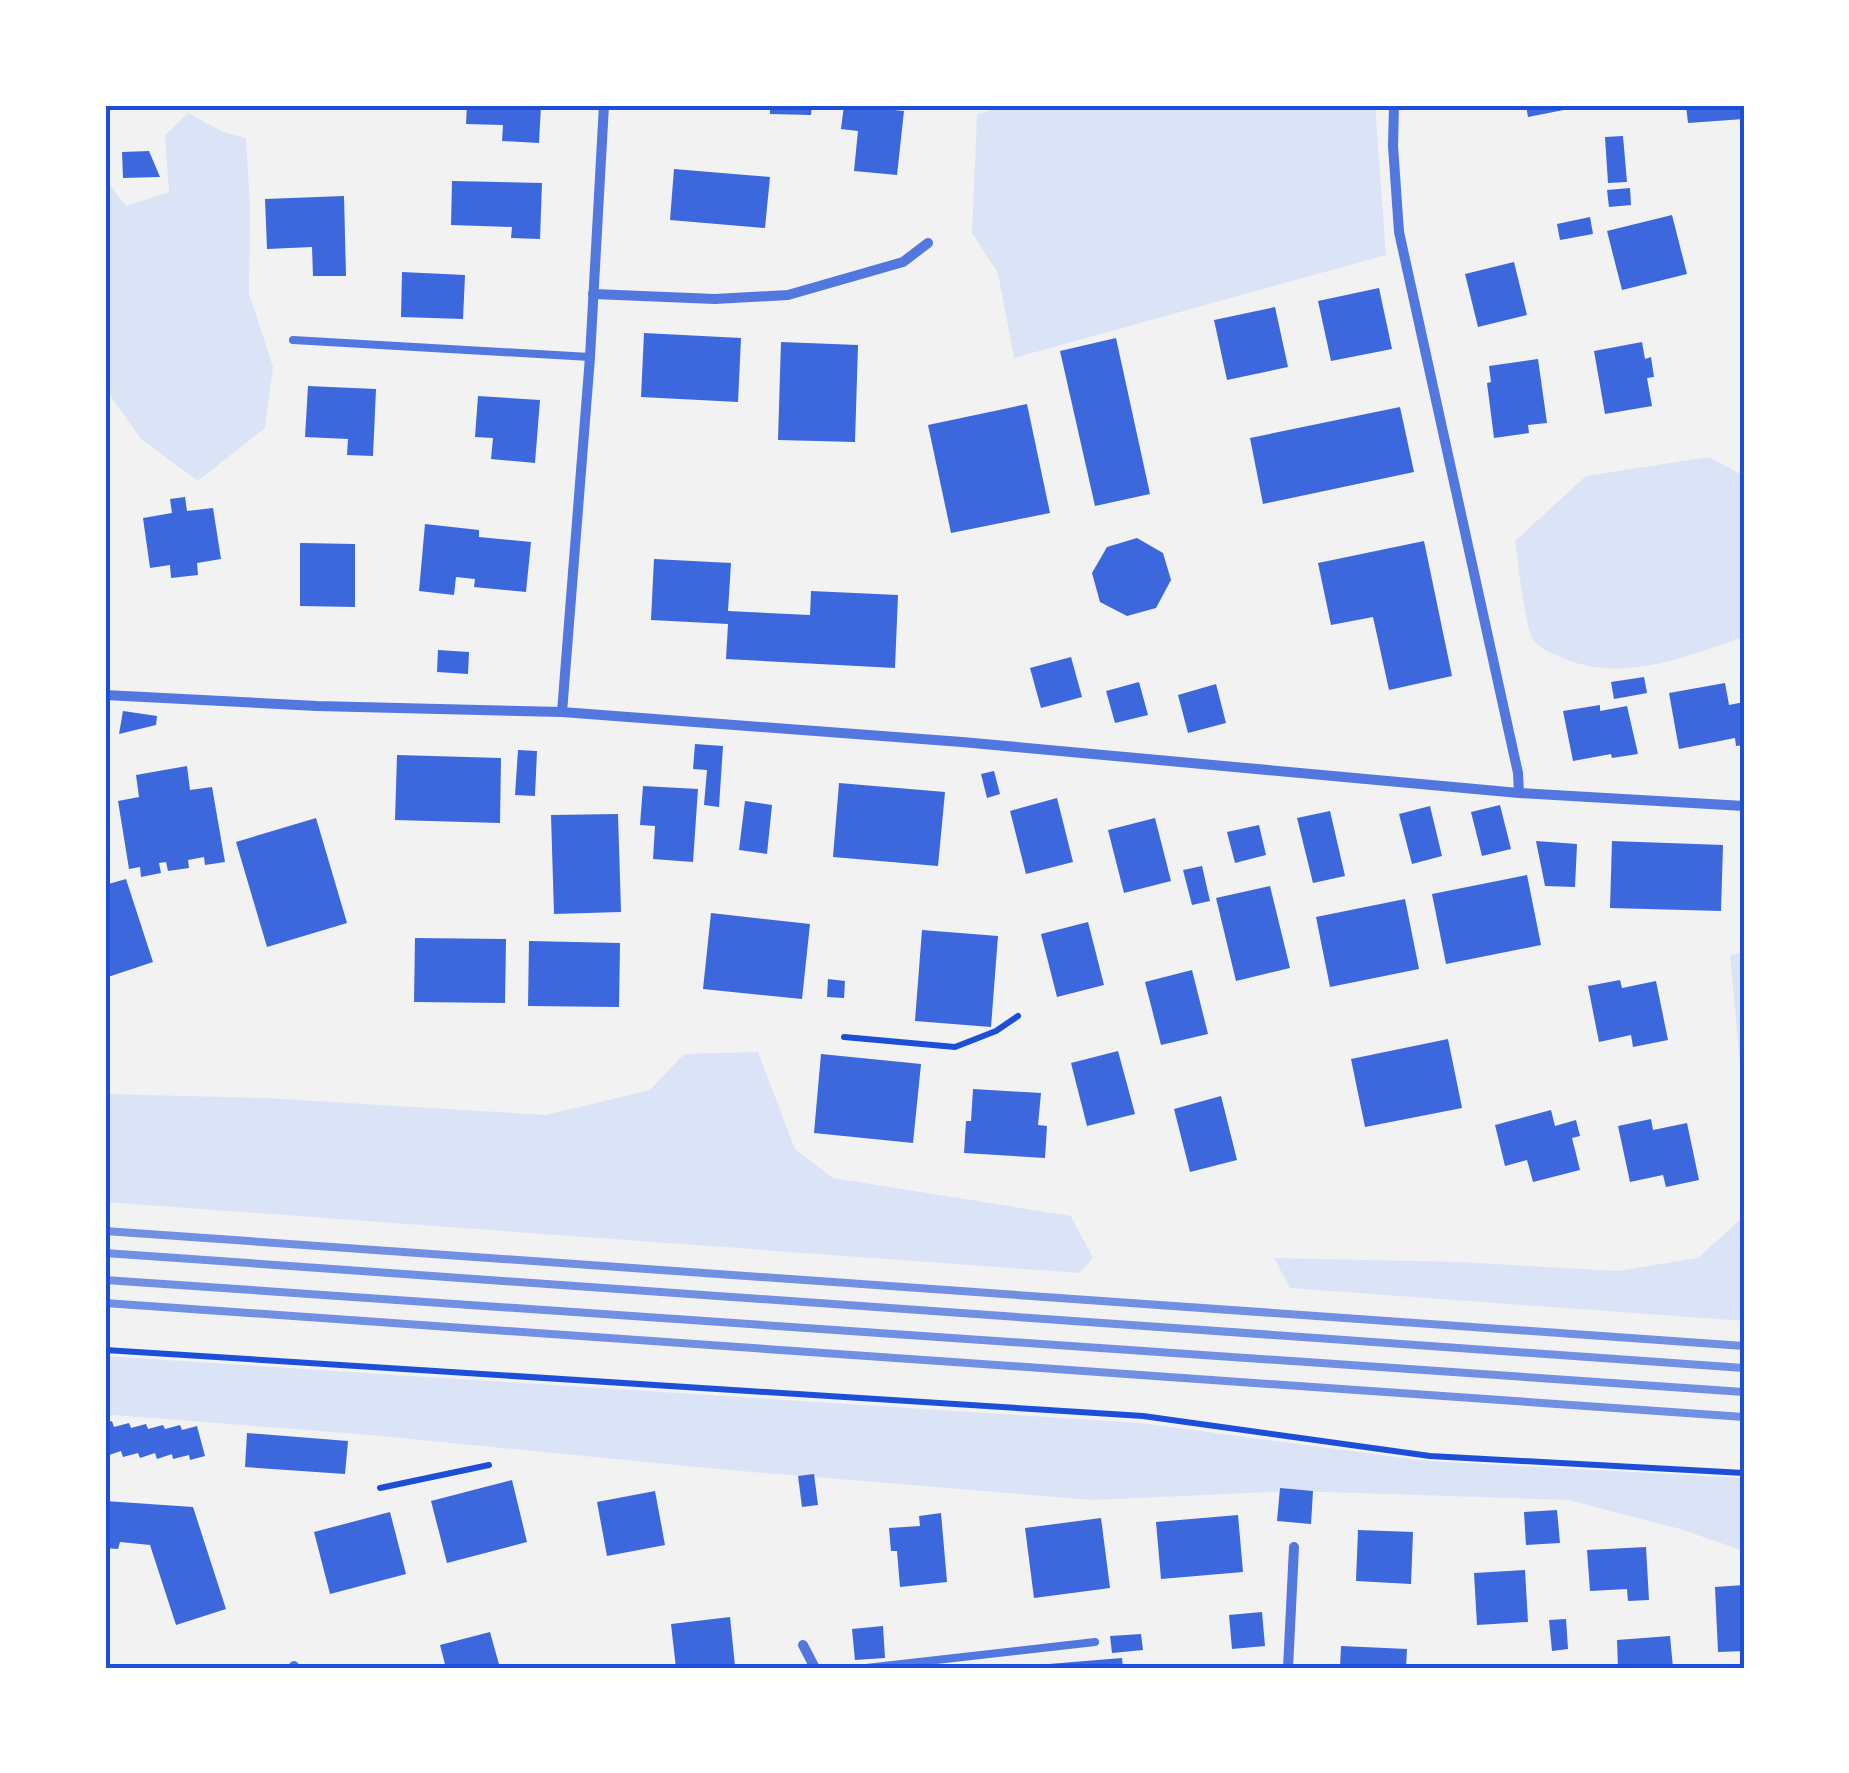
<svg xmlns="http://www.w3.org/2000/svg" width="1849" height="1773" font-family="Commissioner,sans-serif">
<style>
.green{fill:#dbe4f7}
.building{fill:#3d67dc}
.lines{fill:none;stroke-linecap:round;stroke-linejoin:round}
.path{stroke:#1d4ed8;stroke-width:6}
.service{stroke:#5277de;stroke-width:8}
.minor{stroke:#5277de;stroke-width:10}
.rail{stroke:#7290e2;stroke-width:8}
.neatline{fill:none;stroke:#1d4ed8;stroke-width:4}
</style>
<rect width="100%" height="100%" fill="#f2f2f2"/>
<g class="green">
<polygon points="1013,105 1375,105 1386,255 1014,358 998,273 972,233 977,114"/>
<polygon points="188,113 223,132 246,138 250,209 249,293 273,367 265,428 198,481 141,439 105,388 105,178 126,206 169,192 165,135"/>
<path d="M1709,457L1744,476V637C1684,657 1620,685 1558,656C1549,652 1539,648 1533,639C1525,628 1518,560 1515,541L1586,476Z"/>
<polygon points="1744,953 1744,1107 1730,955"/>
<polygon points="758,1052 795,1149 833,1178 1071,1216 1093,1258 1079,1273 105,1202 105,1094 265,1098 546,1115 650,1090 684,1054"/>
<polygon points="1744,1216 1744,1321 1290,1288 1274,1258 1459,1262 1618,1271 1698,1258"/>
<polygon points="105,1356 1141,1423 1427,1461 1744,1478 1744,1551 1680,1529 1568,1500 1294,1491 1093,1500 728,1470 359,1434 113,1415 105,1417"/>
</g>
<g class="building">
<polygon points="467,105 541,105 539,143 502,141 503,125 466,124"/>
<polygon points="770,105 812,105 811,115 770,114"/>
<polygon points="844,105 904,111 897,175 854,171 858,131 841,129"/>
<polygon points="1526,105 1579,105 1579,107 1528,117"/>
<polygon points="1686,105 1744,105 1744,119 1688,123"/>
<polygon points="1623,136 1627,182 1608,183 1605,137"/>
<polygon points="149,151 160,177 123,178 122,152"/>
<polygon points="674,169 770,177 765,228 670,220"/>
<polygon points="452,181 542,183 540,239 511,238 512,227 451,225"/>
<polygon points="1630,188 1631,205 1609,207 1607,190"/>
<polygon points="344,196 346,276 313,276 312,247 267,249 265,199"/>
<polygon points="1672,215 1687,274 1622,290 1607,231"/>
<polygon points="1590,217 1593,234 1560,240 1557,224"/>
<polygon points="1514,262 1527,315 1478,327 1465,274"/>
<polygon points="402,272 465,275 463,319 401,317"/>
<polygon points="1379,288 1392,349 1331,361 1318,301"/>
<polygon points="1275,307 1288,367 1227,380 1214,320"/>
<polygon points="644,333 741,338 738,402 641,397"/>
<polygon points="1116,338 1150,494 1095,506 1060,351"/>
<polygon points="781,342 858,345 855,442 778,440"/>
<polygon points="1642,342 1645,359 1651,357 1654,377 1647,378 1652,406 1605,414 1594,351"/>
<polygon points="1538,359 1547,423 1528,425 1529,433 1494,438 1487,383 1491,382 1489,366"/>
<polygon points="308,386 376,389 373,456 347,455 348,439 305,437"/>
<polygon points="478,396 540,400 535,463 491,459 493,438 475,437"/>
<polygon points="1027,404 1050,513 951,533 928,425"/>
<polygon points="1400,407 1414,472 1263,504 1250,438"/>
<polygon points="185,497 187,511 213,508 221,559 197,563 198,575 171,578 170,565 150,568 143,518 172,513 170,499"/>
<polygon points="425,524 479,530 479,537 531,542 526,592 474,587 475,579 456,577 454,595 419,591"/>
<polygon points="1137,538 1163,553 1171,580 1156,608 1127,616 1100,602 1092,573 1107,547"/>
<polygon points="1424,541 1452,676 1389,690 1373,617 1331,625 1318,563"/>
<polygon points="300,543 355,544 355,607 300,606"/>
<polygon points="654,559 731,563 728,611 810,615 811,591 898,595 895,668 726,659 728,624 651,620"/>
<polygon points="438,650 469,652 468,674 437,672"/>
<polygon points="1071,657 1082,697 1041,708 1030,668"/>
<polygon points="1644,677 1647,693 1614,699 1611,682"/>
<polygon points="1139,682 1148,715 1115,723 1106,691"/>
<polygon points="1725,683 1729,705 1744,702 1744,745 1736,746 1735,738 1679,749 1669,693"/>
<polygon points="1216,684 1226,723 1188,733 1178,695"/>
<polygon points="1600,705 1600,711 1627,706 1638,754 1612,758 1611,754 1573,761 1563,711"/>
<polygon points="123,711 157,716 156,725 119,734"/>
<polygon points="695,744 723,746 719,807 704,805 707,770 693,769"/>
<polygon points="518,750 537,751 535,796 515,795"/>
<polygon points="397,755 501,758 500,823 395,820"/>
<polygon points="187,766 190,790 212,787 225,862 205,865 204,857 188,860 189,868 168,871 166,862 159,863 161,873 141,877 140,867 129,869 118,801 139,797 136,775"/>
<polygon points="994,771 1000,794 987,798 981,774"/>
<polygon points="839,783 945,792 938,866 833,857"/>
<polygon points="643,786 698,789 693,862 653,859 655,826 640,825"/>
<polygon points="1057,798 1073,862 1026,874 1010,811"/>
<polygon points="745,801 772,805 767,854 739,850"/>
<polygon points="1500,805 1511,849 1482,856 1471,812"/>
<polygon points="1430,806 1442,856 1412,864 1399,814"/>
<polygon points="1330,811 1345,876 1313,883 1297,818"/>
<polygon points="618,814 621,912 554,914 551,815"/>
<polygon points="316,818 347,923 267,947 236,842"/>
<polygon points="1155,818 1171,881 1124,893 1108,830"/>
<polygon points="1259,825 1266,855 1235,863 1227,832"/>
<polygon points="1536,841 1577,844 1575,887 1545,886"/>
<polygon points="1612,841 1723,845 1721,911 1610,908"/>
<polygon points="1202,866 1210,901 1192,905 1183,870"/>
<polygon points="1527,875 1541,945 1446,964 1432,894"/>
<polygon points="126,879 153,962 105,978 105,885"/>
<polygon points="1270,886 1290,968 1236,981 1216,898"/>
<polygon points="1405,899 1419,969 1330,987 1316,917"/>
<polygon points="711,913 810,924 802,999 703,989"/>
<polygon points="1088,922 1104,985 1057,997 1041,934"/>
<polygon points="922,930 998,936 991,1027 915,1021"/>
<polygon points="415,938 506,939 505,1003 414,1002"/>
<polygon points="529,941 620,943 619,1007 528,1006"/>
<polygon points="1192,970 1208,1034 1161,1045 1145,982"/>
<polygon points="828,979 845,981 844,998 827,997"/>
<polygon points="1620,980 1622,988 1656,981 1668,1040 1633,1047 1631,1035 1599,1042 1588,986"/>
<polygon points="1448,1039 1462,1108 1365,1127 1351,1059"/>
<polygon points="1118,1051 1135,1114 1087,1126 1071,1063"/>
<polygon points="821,1054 921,1064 913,1143 814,1133"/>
<polygon points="973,1089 1041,1093 1038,1125 1047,1126 1045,1158 964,1153 966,1121 971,1121"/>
<polygon points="1221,1096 1237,1160 1190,1172 1174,1109"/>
<polygon points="1551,1110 1555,1126 1576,1120 1580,1136 1572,1138 1580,1170 1533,1182 1527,1160 1505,1166 1495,1125"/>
<polygon points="1651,1119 1653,1130 1687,1123 1699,1180 1666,1187 1663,1175 1630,1182 1618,1126"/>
<polygon points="112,1421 114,1427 129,1423 131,1428 146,1424 148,1429 163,1425 165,1429 180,1425 182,1430 197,1426 205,1456 190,1460 189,1455 173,1459 172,1454 157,1459 155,1453 140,1458 138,1453 123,1457 121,1451 106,1456 105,1423"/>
<polygon points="247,1433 348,1441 345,1474 245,1467"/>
<polygon points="814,1474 818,1505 802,1507 798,1476"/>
<polygon points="512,1480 527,1542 447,1563 431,1501"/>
<polygon points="1280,1488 1313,1491 1311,1524 1277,1521"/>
<polygon points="655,1491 665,1545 607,1556 597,1502"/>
<polygon points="105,1501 193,1507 226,1609 176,1625 150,1545 120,1542 118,1549 105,1548"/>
<polygon points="1557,1510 1560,1543 1526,1545 1524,1512"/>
<polygon points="390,1512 406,1574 330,1594 314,1532"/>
<polygon points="941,1513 947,1582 900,1587 897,1551 891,1551 889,1528 920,1526 919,1516"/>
<polygon points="1238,1515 1243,1572 1161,1579 1156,1522"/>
<polygon points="1101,1518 1110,1588 1034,1598 1025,1528"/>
<polygon points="1358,1530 1413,1532 1411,1584 1356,1581"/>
<polygon points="1646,1547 1649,1600 1628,1601 1627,1589 1590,1591 1587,1550"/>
<polygon points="1525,1570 1528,1622 1477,1625 1474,1573"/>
<polygon points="1744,1585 1744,1651 1718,1652 1715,1587"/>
<polygon points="1262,1612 1265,1646 1232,1649 1229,1615"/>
<polygon points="730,1617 735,1666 676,1668 671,1624"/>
<polygon points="1566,1619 1568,1649 1552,1651 1549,1620"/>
<polygon points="883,1626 885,1658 855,1660 852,1629"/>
<polygon points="490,1632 500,1668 446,1668 440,1645"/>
<polygon points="1141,1634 1143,1650 1112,1653 1110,1636"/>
<polygon points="1670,1636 1673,1668 1618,1668 1617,1640"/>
<polygon points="1341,1646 1407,1649 1406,1668 1340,1668"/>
<polygon points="1122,1658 1123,1668 1049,1668 1049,1664"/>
</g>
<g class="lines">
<g class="path">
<polyline points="844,1037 955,1047 996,1031 1018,1016"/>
<polyline points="105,1350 1143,1416 1430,1456 1744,1473"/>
<polyline points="380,1488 489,1465"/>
</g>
<g class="service">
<polyline points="293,340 590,357"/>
<polyline points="866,1668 1095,1642"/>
</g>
<g class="minor">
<polyline points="1394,105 1393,146 1399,232 1518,773 1519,793"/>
<polyline points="593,294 715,299 788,295 903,262 928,243"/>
<polyline points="105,695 317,706 562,712 962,742 1519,793 1744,806"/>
<polyline points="562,712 590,357 604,105"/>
<polyline points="803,1645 815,1668"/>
<polyline points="294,1666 295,1668"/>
<polyline points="1288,1668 1294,1547"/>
</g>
<g class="rail">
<polyline points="105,1231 1744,1346"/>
<polyline points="105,1253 1744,1368"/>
<polyline points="105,1280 1744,1392"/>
<polyline points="105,1303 1744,1417"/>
</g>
</g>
<rect width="1849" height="1773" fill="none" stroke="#ffffff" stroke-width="215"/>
<rect x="108" y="108" width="1634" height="1558" class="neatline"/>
</svg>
